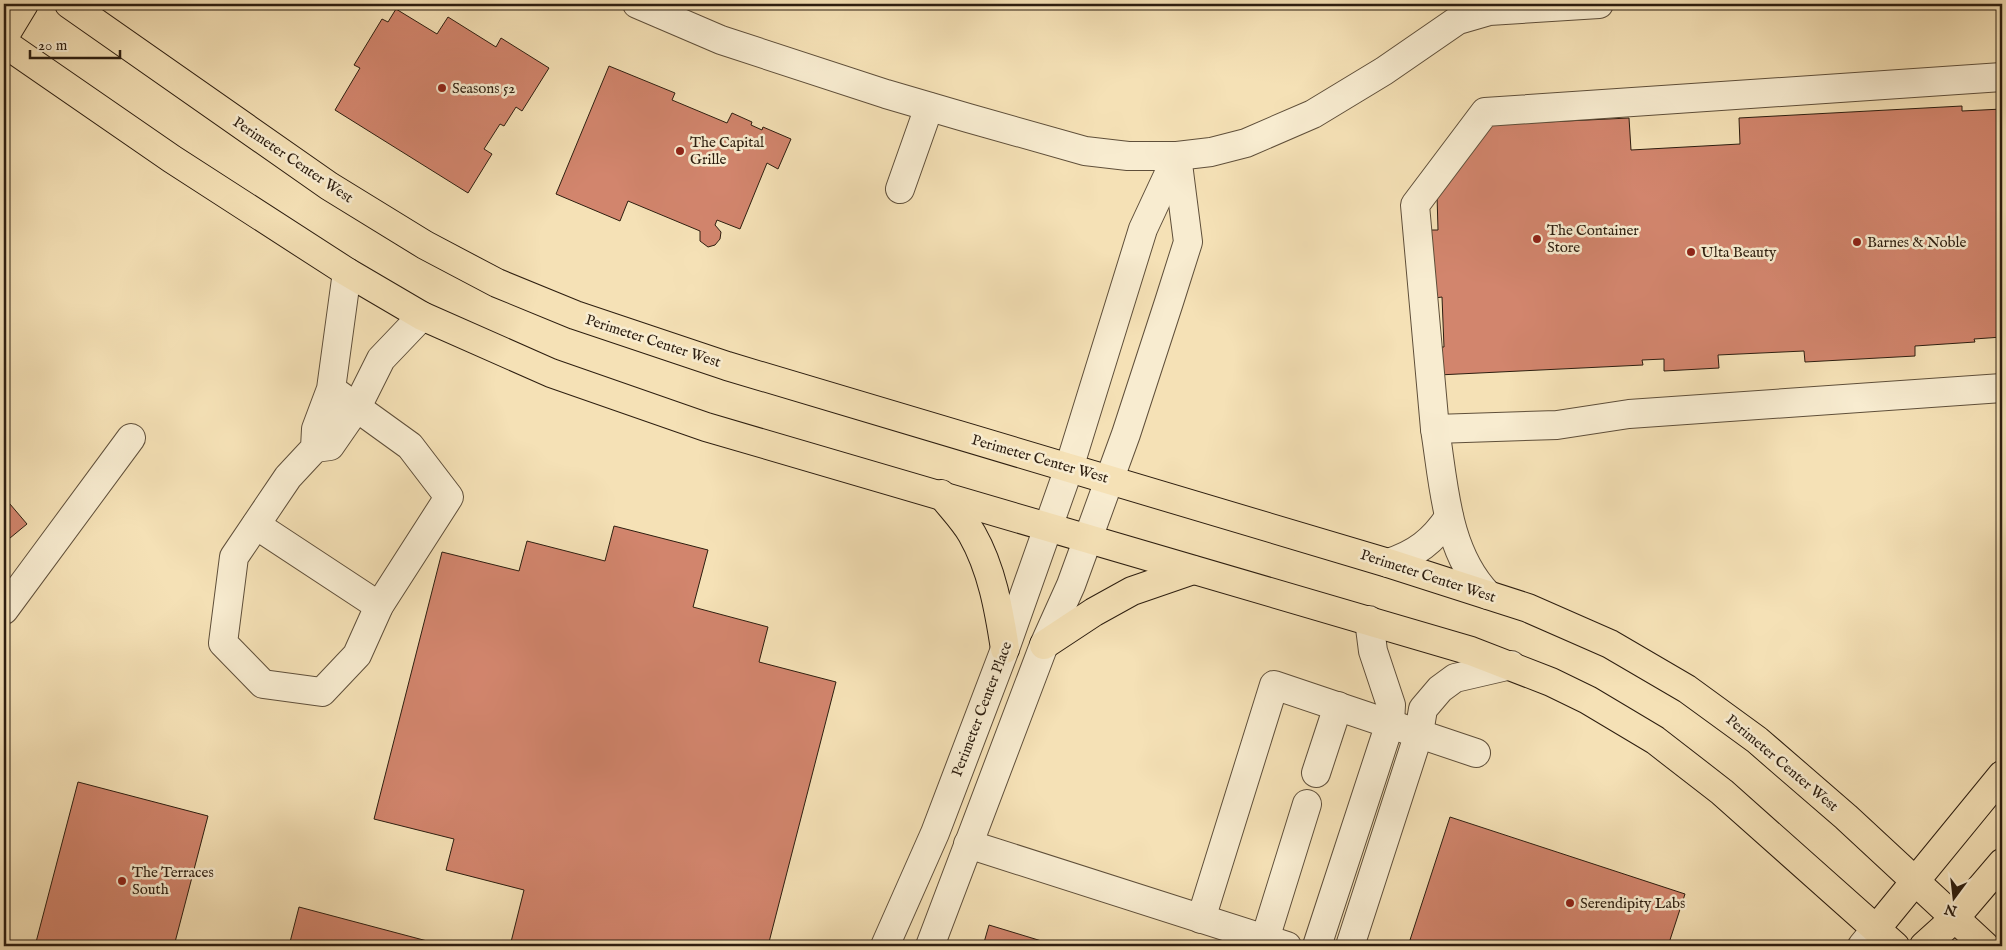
<svg xmlns="http://www.w3.org/2000/svg" width="2006" height="950" font-family="'IM FELL English',serif">
<style>
.building{fill:#d2856d;stroke:#2d1e10}
.lines{fill:none;stroke-linecap:round;stroke-linejoin:round}
.minor-casing{stroke:#5f4f3a;stroke-width:30}
.major-casing{stroke:#2d1e10;stroke-width:30}
.minor{stroke:#f8ecd0;stroke-width:28}
.major{stroke:#f5e1b6;stroke-width:28}
.poi-dot{fill:#8f2418;stroke:#f8ecd0;stroke-width:2}
.labels{text-anchor:middle;dominant-baseline:central;stroke-width:5;stroke-linejoin:round;paint-order:stroke}
.poi-label{font-size:15px;fill:#2d1e10;stroke:#f8ecd0;text-anchor:start}
.street-label{font-size:15px;fill:#2d1e10;stroke:#f8ecd0}
</style>
<rect width="100%" height="100%" fill="#f5e1b6"/>
<filter id="stains"><feTurbulence type="fractalNoise" baseFrequency=".004" numOctaves="4"/><feColorMatrix values="0 0 0 0 .2 0 0 0 0 .09 0 0 0 0 .02 0 0 0 .5 -.17"/></filter>
<radialGradient id="worn" r=".72"><stop offset=".6" stop-color="#630" stop-opacity="0"/><stop offset="1" stop-color="#630" stop-opacity=".3"/></radialGradient>
<g class="building">
<polygon points="396,9 437,34 448,17 496,47 501,38 549,68 522,111 516,107 504,126 500,124 484,149 492,154 468,193 335,110 360,68 354,65 382,19 388,22"/>
<polygon points="609,66 675,93 672,100 727,123 732,113 752,122 751,125 762,130 763,127 791,139 778,169 767,163 740,229 717,220 715,225 721,232 720,239 715,245 708,247 700,241 700,231 628,201 620,221 556,194"/>
<polygon points="1962,106 1962,111 2002,109 2002,337 1974,339 1975,342 1915,346 1915,356 1805,362 1804,351 1718,355 1719,368 1664,371 1664,359 1642,360 1643,365 1438,375 1436,347 1444,347 1442,297 1435,298 1431,230 1438,230 1437,195 1483,125 1629,118 1631,150 1740,144 1739,118"/>
<polygon points="4,497 27,524 4,543"/>
<polygon points="614,526 708,550 693,607 768,627 759,662 836,682 768,946 510,946 524,890 446,870 454,839 374,819 442,552 519,571 527,541 605,561"/>
<polygon points="78,782 208,816 174,946 35,946"/>
<polygon points="1450,817 1685,894 1668,946 1430,946 1410,940"/>
<polygon points="299,907 446,946 289,946"/>
<polygon points="989,925 1058,946 983,946"/>
</g>
<g class="lines">
<defs>
<g id="minor">
<polyline points="637,4 721,40 886,94 968,118 1085,151 1128,156 1177,156 1211,152 1246,143 1313,114 1384,71 1458,20 1489,11 1599,4"/>
<polyline points="900,189 929,107"/>
<polyline points="331,389 410,446 449,497 379,606 357,655 322,692 263,684 223,643 234,557 288,477 315,448 316,429 331,389 347,272"/>
<polyline points="1435,429 1415,205 1485,112 2002,77"/>
<polyline points="315,448 330,446 357,407 381,359 422,316"/>
<polyline points="256,525 379,606"/>
<path d="M1388,563C1416,554 1433,541 1449,517"/>
<path d="M1488,595C1446,552 1444,485 1435,429L1557,425L1629,414L2002,388"/>
<polyline points="4,610 131,438"/>
<polyline points="1316,773 1338,706"/>
<polyline points="968,844 1287,946"/>
<polyline points="1201,919 1274,685 1476,753"/>
<polyline points="1265,939 1307,804"/>
<polyline points="885,946 935,833 1005,649 1069,468 1143,229 1177,156"/>
<polyline points="930,946 1044,645 1071,585 1126,434 1169,302 1188,242 1177,156"/>
<polyline points="1317,946 1390,723 1391,705 1373,651 1369,620"/>
<polyline points="1350,946 1419,733 1423,709 1440,689 1455,678 1511,665"/>
<polyline points="1862,946 1876,929"/>
</g>
<g id="major">
<polyline points="69,4 329,186 425,245 497,283 575,315 727,366 1388,563 1528,608 1610,644 1687,689 1757,740 1846,817 1985,946"/>
<polyline points="4,37 24,4"/>
<polyline points="4,43 172,159 347,272 422,316 551,373 706,427 1471,651 1551,682 1588,700 1655,740 1722,792 1895,946"/>
<path d="M941,494C951,507 964,520 972,534C992,569 999,610 1005,649"/>
<polyline points="1044,645 1094,612 1132,591 1193,570"/>
<polyline points="1876,929 2002,775"/>
<polyline points="1924,946 1955,918 2002,863"/>
</g>
</defs>
<use href="#minor" class="minor-casing"/>
<use href="#major" class="major-casing"/>
<use href="#minor" class="minor"/>
<use href="#major" class="major"/>
</g>
<g class="poi-dot">
<circle cx="442" cy="88" r="5"/>
<circle cx="680" cy="151" r="5"/>
<circle cx="1537" cy="239" r="5"/>
<circle cx="1857" cy="242" r="5"/>
<circle cx="1691" cy="252" r="5"/>
<circle cx="122" cy="881" r="5"/>
<circle cx="1570" cy="903" r="5"/>
</g>
<g class="labels">
<g class="poi-label">
<text x="452" y="88">Seasons 52</text>
<text x="690" y="142">The Capital<tspan x="690" dy="17">Grille</tspan></text>
<text x="1547" y="230">The Container<tspan x="1547" dy="17">Store</tspan></text>
<text x="1867" y="242">Barnes &amp; Noble</text>
<text x="1701" y="252">Ulta Beauty</text>
<text x="132" y="872">The Terraces<tspan x="132" dy="17">South</tspan></text>
<text x="1580" y="903">Serendipity Labs</text>
</g>
<g class="street-label">
<text transform="translate(293 160) rotate(34)">Perimeter Center West</text>
<text transform="translate(653 341) rotate(18)">Perimeter Center West</text>
<text transform="translate(1040 459) rotate(16)">Perimeter Center West</text>
<text transform="translate(1428 576) rotate(18)">Perimeter Center West</text>
<text transform="translate(982 709) rotate(-69)">Perimeter Center Place</text>
<text transform="translate(1782 763) rotate(40)">Perimeter Center West</text>
</g>
</g>
<rect width="2006" height="950" fill="none" stroke="#f5e1b6" stroke-width="20"/>
<rect x="5" y="5" width="1996" height="940" fill="none" stroke="#2d1e10" stroke-width="2.5"/>
<rect x="10" y="10" width="1986" height="930" fill="none" stroke="#2d1e10"/>
<g transform="translate(1954 898) rotate(195)" stroke="#f8ecd0" stroke-width="4" paint-order="stroke">
<path d="M0-4L9 19L0 12L-9 19Z" fill="#2d1e10"/>
<text y="-8" font-size="14" font-weight="bold" text-anchor="middle" fill="#2d1e10">N</text>
</g>
<path d="M30 50v8h90v-8" fill="none" stroke="#2d1e10" stroke-width="2.5"/>
<text x="38" y="50" font-size="15" fill="#2d1e10" stroke="#f8ecd0" stroke-width="4" paint-order="stroke">20 m</text>
<rect width="100%" height="100%" filter="url(#stains)"/>
<rect width="100%" height="100%" fill="url(#worn)"/>
</svg>
